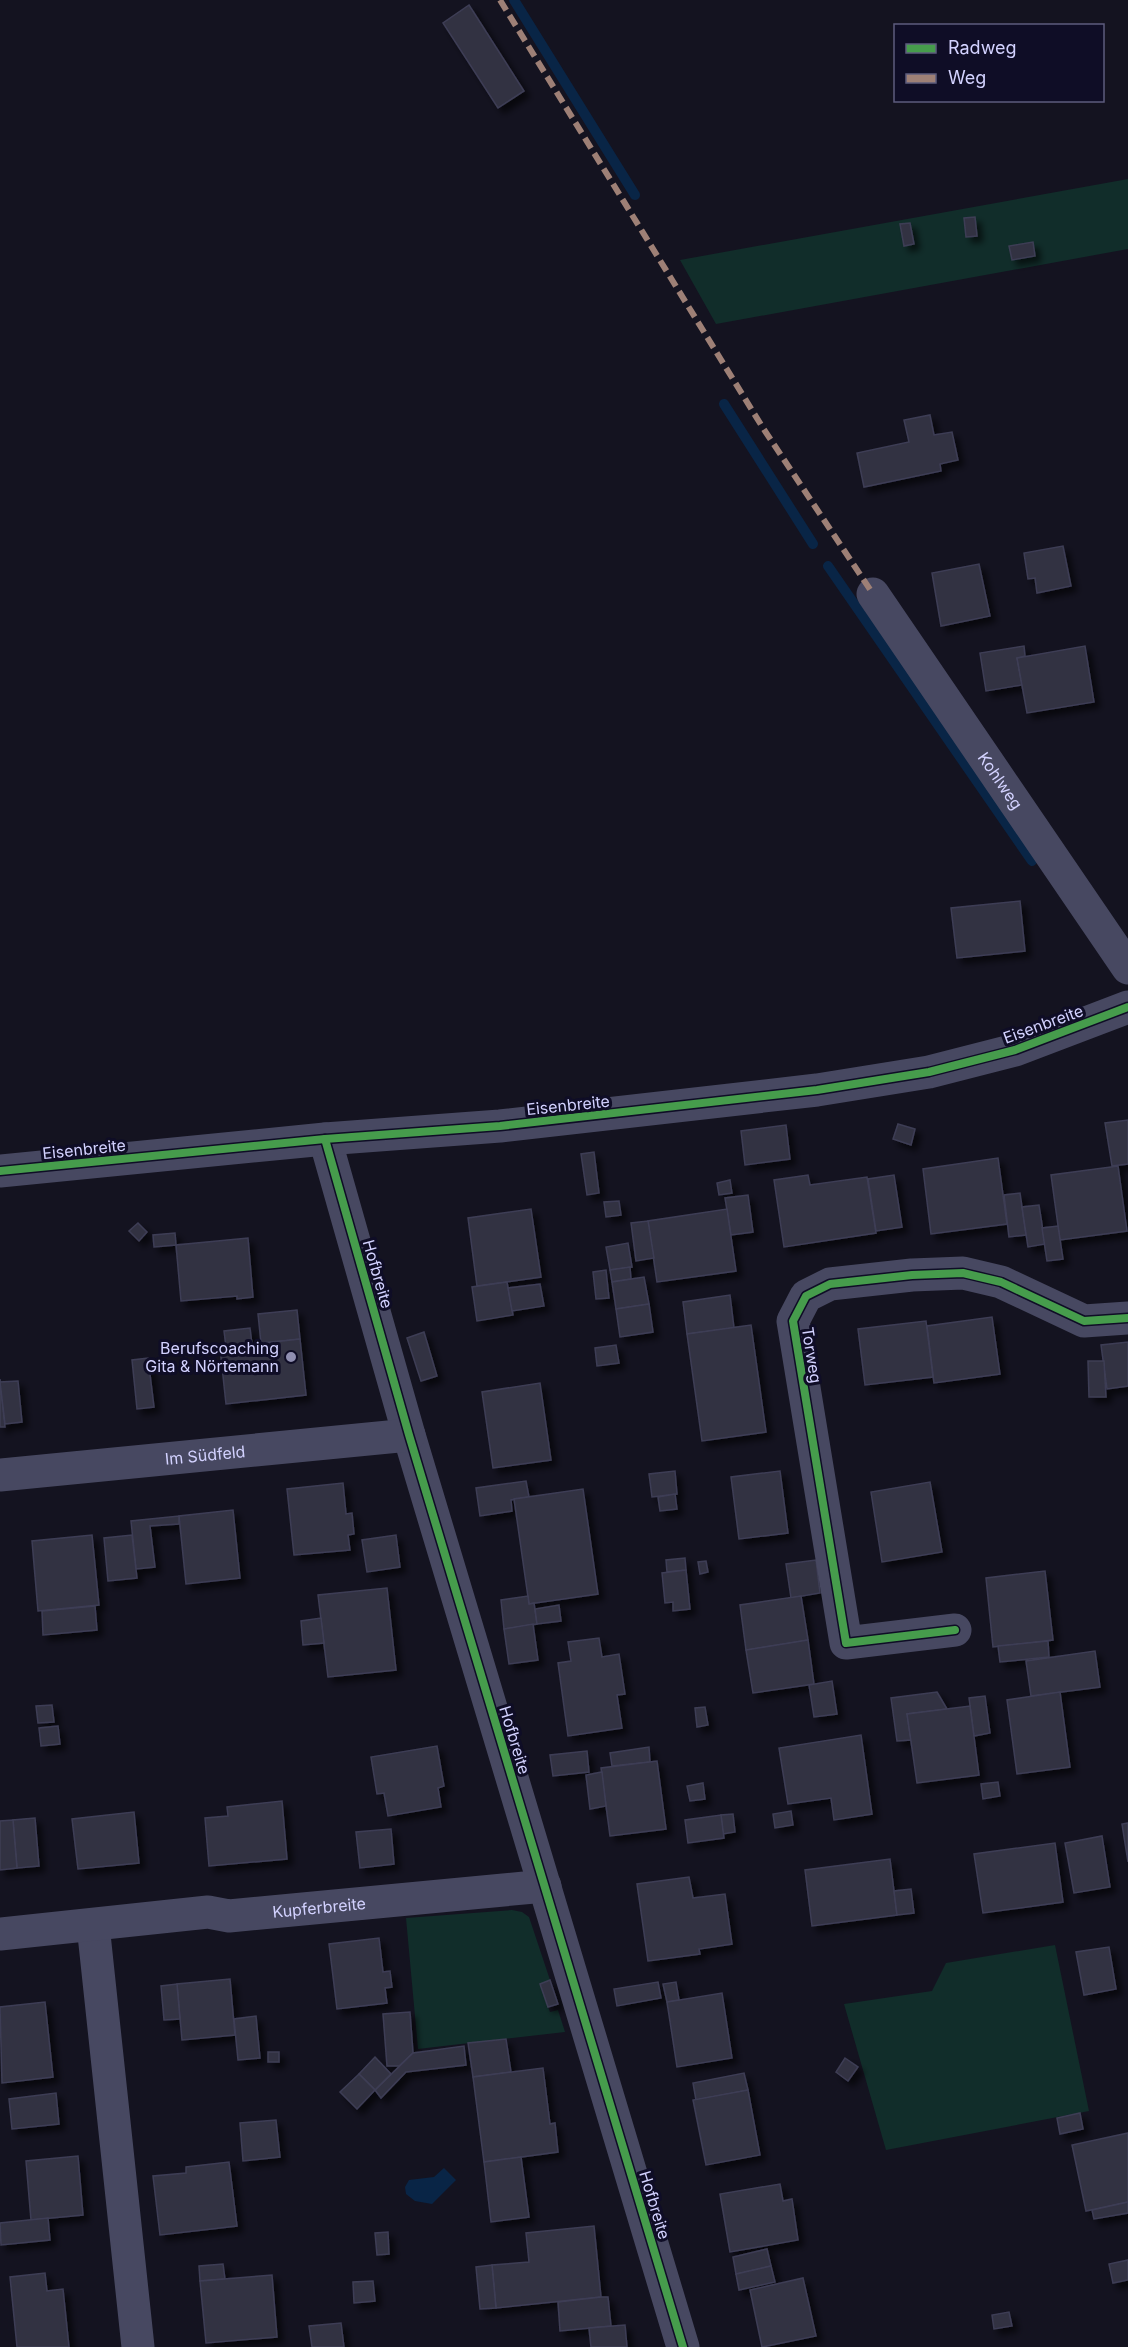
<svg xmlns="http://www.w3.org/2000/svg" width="1128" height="2347" font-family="Inter,sans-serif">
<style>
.green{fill:#112d2a}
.water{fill:#092546}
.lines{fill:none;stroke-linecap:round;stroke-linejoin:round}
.stream{stroke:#092546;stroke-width:10}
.building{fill:#323143;stroke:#3e3e55;stroke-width:1.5;filter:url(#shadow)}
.street{stroke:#474861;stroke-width:33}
.quiet{stroke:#9e8076;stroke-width:6;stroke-dasharray:12 6;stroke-linecap:butt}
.cycleway-casing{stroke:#0f0d26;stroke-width:11}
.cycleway{stroke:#469c4c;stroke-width:8}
.poi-dot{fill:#908fb1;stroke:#0f0d26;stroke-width:2}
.labels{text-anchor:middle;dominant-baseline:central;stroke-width:6;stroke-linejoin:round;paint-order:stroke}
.street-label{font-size:16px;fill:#d3d2ff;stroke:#0f0d26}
.poi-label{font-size:16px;fill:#d3d2ff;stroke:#0f0d26;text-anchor:end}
</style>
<defs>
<filter id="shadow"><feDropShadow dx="5.5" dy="5.5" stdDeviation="3" flood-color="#0009"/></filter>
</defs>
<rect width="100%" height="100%" fill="#141320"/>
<g class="green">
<polygon points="1128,179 1128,249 716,324 680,260"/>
<polygon points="512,1910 522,1912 529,1917 550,1980 540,1984 550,2012 558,2010 565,2032 418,2049 406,1918"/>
<polygon points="1055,1945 1089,2111 886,2150 844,2004 932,1991 946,1963"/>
</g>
<polygon class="water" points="444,2168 456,2180 432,2204 415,2201 406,2194 405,2187 409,2180 434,2177"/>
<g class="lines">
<g class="stream">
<polyline points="514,0 635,195"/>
<polyline points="724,404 813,544"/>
<polyline points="828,566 1032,861"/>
</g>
</g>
<g class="building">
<polygon points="469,5 524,91 498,108 443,23"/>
<polygon points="975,217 977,236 966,237 964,218"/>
<polygon points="910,223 914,244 904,246 900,224"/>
<polygon points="1033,242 1035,256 1012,260 1009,246"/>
<polygon points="930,415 934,435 952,432 958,460 940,464 941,471 864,487 857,453 909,442 904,420"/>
<polygon points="1063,546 1071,586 1037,593 1035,578 1028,579 1024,553"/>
<polygon points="979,564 990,616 941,626 932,573"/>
<polygon points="1024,646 1025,656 1017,658 1022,685 986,691 980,653"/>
<polygon points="1085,646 1094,702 1027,713 1017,658"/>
<polygon points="1020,901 1025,951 957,958 951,908"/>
<polygon points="1128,1120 1128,1164 1112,1166 1105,1123"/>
<polygon points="898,1124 915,1129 911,1145 893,1139"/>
<polygon points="786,1125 790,1159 745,1165 741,1131"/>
<polygon points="594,1152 599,1193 587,1195 581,1154"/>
<polygon points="998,1158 1007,1224 931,1234 923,1169"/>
<polygon points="1118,1166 1127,1231 1060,1240 1051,1175"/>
<polygon points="808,1175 810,1185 867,1177 876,1233 784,1247 774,1180"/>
<polygon points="894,1175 902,1227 876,1231 868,1179"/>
<polygon points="730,1180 732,1193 719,1195 717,1183"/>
<polygon points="1020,1193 1026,1235 1009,1237 1004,1195"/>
<polygon points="748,1195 753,1232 731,1235 725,1198"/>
<polygon points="619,1201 621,1215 606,1217 604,1202"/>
<polygon points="1039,1205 1045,1244 1028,1247 1022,1207"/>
<polygon points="531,1209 541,1277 477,1286 468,1218"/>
<polygon points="727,1209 736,1271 657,1282 648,1221"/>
<polygon points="648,1221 654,1258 636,1261 631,1223"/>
<polygon points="138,1223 147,1232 139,1241 129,1231"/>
<polygon points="1058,1226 1063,1259 1047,1261 1042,1228"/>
<polygon points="175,1233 176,1245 154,1247 153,1235"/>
<polygon points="248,1238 253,1297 237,1299 237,1296 181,1301 176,1245"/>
<polygon points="628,1243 632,1267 610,1270 606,1247"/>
<polygon points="630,1267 631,1279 612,1282 610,1270"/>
<polygon points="606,1270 609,1298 596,1299 593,1272"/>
<polygon points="644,1277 649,1304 616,1309 612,1282"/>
<polygon points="507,1282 513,1315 477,1321 472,1287"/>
<polygon points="540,1284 544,1306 512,1311 508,1288"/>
<polygon points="730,1295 734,1328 687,1334 683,1302"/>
<polygon points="649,1304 653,1332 620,1337 616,1309"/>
<polygon points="297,1310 300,1339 261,1343 258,1314"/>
<polygon points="992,1317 1000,1374 934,1383 927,1326"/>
<polygon points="926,1321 933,1377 865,1385 858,1329"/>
<polygon points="751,1325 766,1432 702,1441 687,1334"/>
<polygon points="250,1328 252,1344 226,1347 224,1331"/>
<polygon points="424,1332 437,1376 421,1381 407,1338"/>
<polygon points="300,1339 306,1395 226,1404 220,1348"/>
<polygon points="1128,1342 1128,1386 1107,1389 1101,1345"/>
<polygon points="616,1345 619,1363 597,1366 595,1348"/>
<polygon points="148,1358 154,1407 137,1409 132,1360"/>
<polygon points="1088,1361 1104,1361 1106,1397 1089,1397"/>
<polygon points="0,1379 5,1427 0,1427"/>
<polygon points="18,1381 22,1422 5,1424 0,1382"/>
<polygon points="540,1383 551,1460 493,1468 482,1392"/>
<polygon points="675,1471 677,1494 652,1497 649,1474"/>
<polygon points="780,1471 788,1533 739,1539 731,1477"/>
<polygon points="526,1481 529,1497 511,1500 512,1511 480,1516 476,1488"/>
<polygon points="930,1482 942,1552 882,1562 871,1492"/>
<polygon points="343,1483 346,1514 352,1513 354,1534 348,1535 350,1550 294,1555 287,1489"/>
<polygon points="583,1489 598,1594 529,1604 514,1499"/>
<polygon points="675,1494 677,1509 660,1511 658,1497"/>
<polygon points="233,1510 240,1578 186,1584 179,1516"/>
<polygon points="179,1516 179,1524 150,1526 155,1567 136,1569 131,1521"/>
<polygon points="92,1535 99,1605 38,1611 32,1541"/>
<polygon points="132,1535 137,1578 108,1581 104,1538"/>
<polygon points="396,1535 400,1567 367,1572 362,1540"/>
<polygon points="685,1558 686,1570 667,1572 666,1560"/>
<polygon points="816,1560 820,1593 791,1598 786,1564"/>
<polygon points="706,1561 708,1572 700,1574 698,1562"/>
<polygon points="686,1570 690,1609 673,1611 673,1602 665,1603 662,1573"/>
<polygon points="1045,1571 1053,1640 993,1647 986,1578"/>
<polygon points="387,1588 396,1670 328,1677 318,1595"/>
<polygon points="528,1596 529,1604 534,1603 537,1624 504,1629 501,1600"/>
<polygon points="801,1596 808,1640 746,1650 740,1605"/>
<polygon points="559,1605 561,1621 537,1624 535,1609"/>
<polygon points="95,1606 97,1630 43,1635 42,1611"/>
<polygon points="321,1618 324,1643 303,1645 301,1621"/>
<polygon points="533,1624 538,1660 509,1664 504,1629"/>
<polygon points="599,1638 602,1657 619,1654 625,1694 617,1695 622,1728 568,1736 558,1663 571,1661 568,1642"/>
<polygon points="808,1640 814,1684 753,1693 746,1650"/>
<polygon points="1048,1641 1049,1657 1000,1662 998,1646"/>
<polygon points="1095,1651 1100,1687 1031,1696 1026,1661"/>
<polygon points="832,1681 837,1714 814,1717 809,1685"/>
<polygon points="937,1692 947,1709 907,1714 911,1740 897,1741 891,1698"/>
<polygon points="1060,1692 1070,1767 1017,1774 1007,1700"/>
<polygon points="985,1696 990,1733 974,1736 969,1698"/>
<polygon points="52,1705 54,1722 38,1723 36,1706"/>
<polygon points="970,1706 979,1775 917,1783 907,1714"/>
<polygon points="705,1707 708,1725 697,1727 695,1708"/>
<polygon points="58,1726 60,1744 41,1746 39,1728"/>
<polygon points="861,1735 872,1814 834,1820 831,1798 788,1804 779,1748"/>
<polygon points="437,1746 444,1786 438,1788 441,1807 388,1816 384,1793 377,1794 371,1757"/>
<polygon points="649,1747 650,1762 612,1766 610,1753"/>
<polygon points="587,1751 589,1772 553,1776 550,1755"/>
<polygon points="657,1761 666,1829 610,1836 601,1768"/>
<polygon points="602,1772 606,1806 590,1809 586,1775"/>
<polygon points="998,1782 1000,1796 983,1799 981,1784"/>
<polygon points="703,1783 705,1799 690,1801 687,1786"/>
<polygon points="282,1801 287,1859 209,1866 205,1818 228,1816 227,1807"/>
<polygon points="791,1811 793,1825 775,1828 773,1814"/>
<polygon points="134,1812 139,1863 78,1869 72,1819"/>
<polygon points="733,1814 735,1832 723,1834 721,1815"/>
<polygon points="721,1815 724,1838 688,1843 685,1820"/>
<polygon points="35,1818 39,1866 17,1868 13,1820"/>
<polygon points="13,1820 17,1868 0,1870 0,1821"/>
<polygon points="1128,1823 1128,1862 1122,1824"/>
<polygon points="391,1829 394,1864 360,1868 356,1832"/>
<polygon points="1102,1836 1110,1887 1074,1893 1065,1843"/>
<polygon points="1055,1843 1063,1902 983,1913 974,1854"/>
<polygon points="890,1859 897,1915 812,1926 805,1870"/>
<polygon points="689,1877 693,1898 725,1894 732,1944 699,1949 700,1954 648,1961 637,1884"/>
<polygon points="911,1889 914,1913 897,1915 894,1891"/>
<polygon points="379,1938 383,1972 390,1971 392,1987 385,1988 387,2003 337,2009 329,1944"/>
<polygon points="1109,1947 1116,1989 1084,1995 1076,1952"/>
<polygon points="230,1979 235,2035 182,2040 177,1984"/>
<polygon points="550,1980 558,2004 548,2007 540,1984"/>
<polygon points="658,1982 661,1998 617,2006 614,1989"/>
<polygon points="676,1982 679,2000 667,2002 663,1984"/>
<polygon points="177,1984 180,2019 164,2020 161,1986"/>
<polygon points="722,1993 732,2058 677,2067 667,2002"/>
<polygon points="45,2002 53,2077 2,2083 0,2007"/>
<polygon points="410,2012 413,2053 399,2066 387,2066 383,2014"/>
<polygon points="256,2016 260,2058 238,2060 234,2019"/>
<polygon points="506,2039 511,2072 473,2077 468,2043"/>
<polygon points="464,2046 466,2065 406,2072 381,2098 375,2090 413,2053"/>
<rect x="268" y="2052" width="11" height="10"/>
<polygon points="375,2057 391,2074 375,2090 359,2074"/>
<polygon points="845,2058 858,2067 848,2081 836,2072"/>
<polygon points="543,2068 550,2124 555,2123 558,2152 484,2162 473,2077"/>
<polygon points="744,2073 748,2090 696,2100 693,2083"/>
<polygon points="359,2074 375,2090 357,2109 340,2092"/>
<polygon points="748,2090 760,2155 706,2165 693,2100"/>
<polygon points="56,2093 59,2124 12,2129 9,2099"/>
<polygon points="1080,2113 1083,2129 1060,2134 1057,2118"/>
<polygon points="276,2120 280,2157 243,2161 240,2123"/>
<polygon points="1128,2133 1128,2202 1086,2211 1072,2145"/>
<polygon points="78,2156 83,2215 31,2220 26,2161"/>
<polygon points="521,2157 529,2217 491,2222 484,2162"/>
<polygon points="229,2162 237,2226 160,2235 153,2176 186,2173 186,2167"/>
<polygon points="780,2184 783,2201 792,2199 798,2240 730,2252 720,2194"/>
<polygon points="1128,2202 1128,2213 1094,2219 1092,2210"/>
<polygon points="48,2218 50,2240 1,2245 0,2223"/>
<polygon points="594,2226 601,2297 496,2308 492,2265 529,2262 526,2233"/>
<polygon points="388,2232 389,2254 377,2255 375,2233"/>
<polygon points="767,2249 771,2266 736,2274 733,2257"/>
<polygon points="1128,2260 1128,2280 1113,2283 1109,2264"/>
<polygon points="223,2264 225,2279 200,2281 199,2266"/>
<polygon points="492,2265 496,2308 480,2309 476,2267"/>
<polygon points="771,2266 775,2282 739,2290 736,2274"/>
<polygon points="45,2273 47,2291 63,2289 69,2347 17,2347 10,2277"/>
<polygon points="272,2275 277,2337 206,2343 200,2281"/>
<polygon points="803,2278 816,2336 762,2347 750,2290"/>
<polygon points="373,2281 375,2301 354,2303 353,2282"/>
<polygon points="601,2297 608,2297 611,2326 560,2331 558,2302"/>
<polygon points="1009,2312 1012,2326 994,2329 992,2315"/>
<polygon points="341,2323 344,2347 312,2347 309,2326"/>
<polygon points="625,2325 627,2347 591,2347 589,2328"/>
</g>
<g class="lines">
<g class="street">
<path id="s1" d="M873,594L1128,968"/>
<polyline points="325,1139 409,1435 683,2347"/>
<polyline points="0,1171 325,1139 500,1126 817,1090 929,1072 1015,1050 1128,1007"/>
<path id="s2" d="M0,1475L409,1435"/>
<polyline points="955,1630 846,1643 793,1321 806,1296 830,1284 912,1275 963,1273 1001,1282 1084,1321 1128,1318"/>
<polyline points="93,1925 138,2347"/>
<path id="s3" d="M0,1934L208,1912L229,1916L545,1886"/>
</g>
<polyline class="quiet" points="500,0 763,428 873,594"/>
<defs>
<g id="cycleway">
<polyline points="325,1139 409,1435 683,2347"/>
<polyline points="0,1171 325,1139 500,1126 817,1090 929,1072 1015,1050 1128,1007"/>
<polyline points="955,1630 846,1643 793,1321 806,1296 830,1284 912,1275 963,1273 1001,1282 1084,1321 1128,1318"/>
</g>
</defs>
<use href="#cycleway" class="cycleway-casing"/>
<use href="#cycleway" class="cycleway"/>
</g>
<circle class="poi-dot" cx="291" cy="1357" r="6"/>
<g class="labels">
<g class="street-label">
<text stroke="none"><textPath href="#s1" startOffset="226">Kohlweg</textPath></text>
<text transform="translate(1043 1024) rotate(-20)">Eisenbreite</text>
<text transform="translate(568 1105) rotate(-6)">Eisenbreite</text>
<text transform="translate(84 1149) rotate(-6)">Eisenbreite</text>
<text transform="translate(378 1274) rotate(74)">Hofbreite</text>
<text transform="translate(812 1355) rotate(81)">Torweg</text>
<text stroke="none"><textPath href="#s2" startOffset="206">Im Südfeld</textPath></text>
<text transform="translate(515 1740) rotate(73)">Hofbreite</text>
<text stroke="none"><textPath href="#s3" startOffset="321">Kupferbreite</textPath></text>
<text transform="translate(655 2205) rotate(73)">Hofbreite</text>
</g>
<g class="poi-label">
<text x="279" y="1348">Berufscoaching<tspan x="279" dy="18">Gita &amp; Nörtemann</tspan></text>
</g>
</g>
<rect x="894" y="24" width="210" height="78" fill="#0f0d26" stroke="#5d5c7d" stroke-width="1.5"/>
<rect x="906" y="44" width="30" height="9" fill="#469c4c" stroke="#5d5c7d" stroke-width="1.5"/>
<text x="948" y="54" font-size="18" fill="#d3d2ff">Radweg</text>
<rect x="906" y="74" width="30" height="9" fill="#9e8076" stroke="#5d5c7d" stroke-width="1.5"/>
<text x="948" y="84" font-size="18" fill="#d3d2ff">Weg</text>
</svg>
